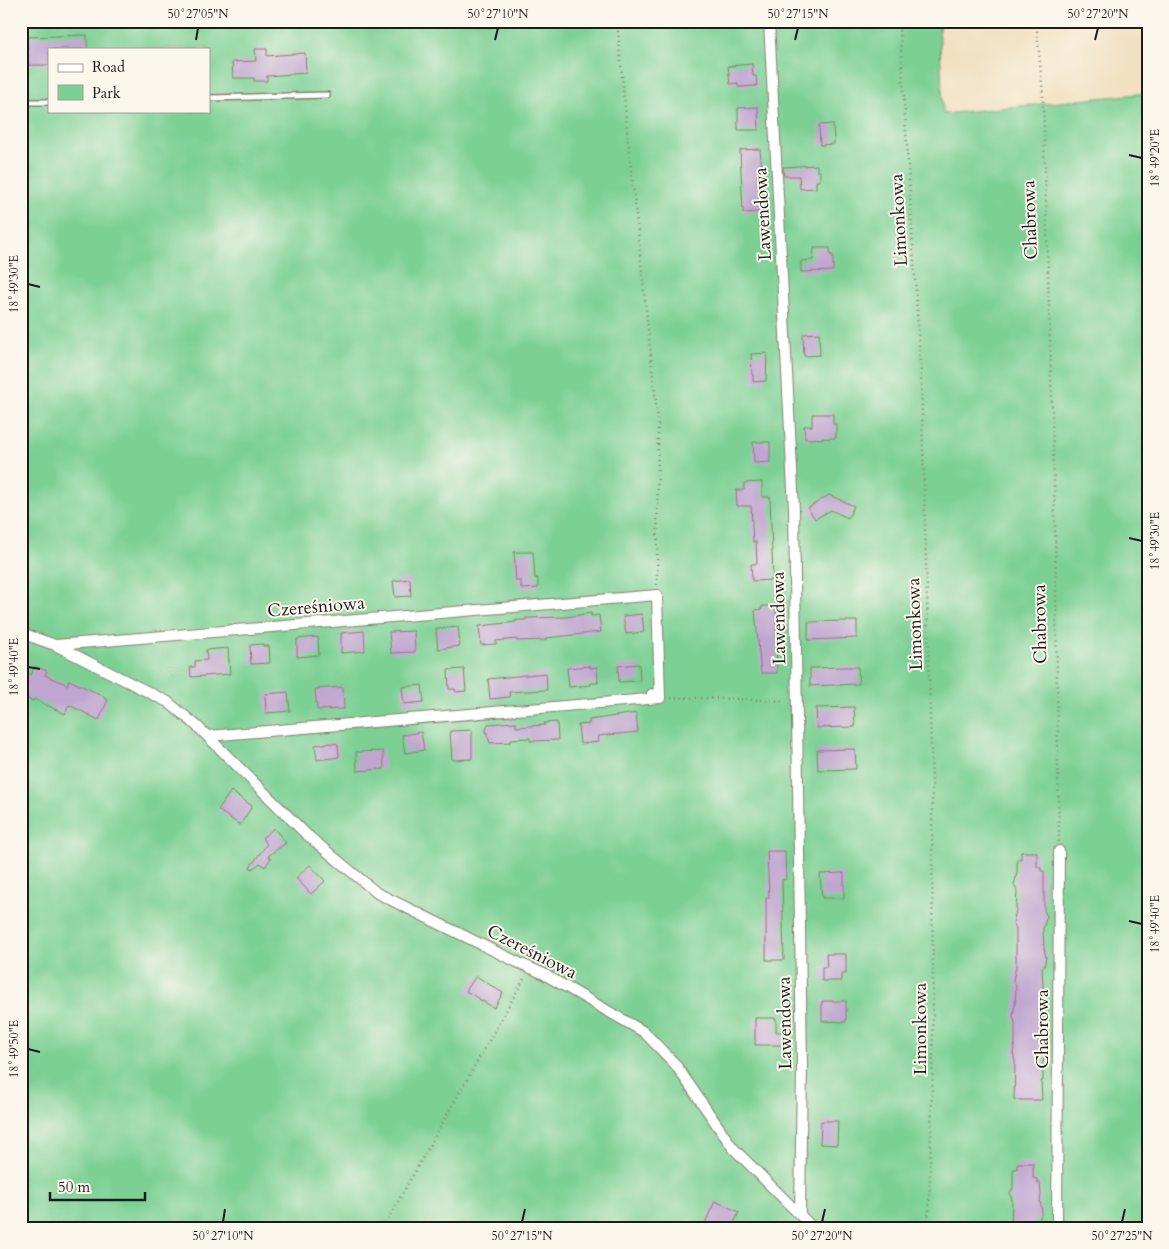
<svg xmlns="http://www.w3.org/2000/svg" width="1169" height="1249" font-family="Cardo,serif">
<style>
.green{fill:#7bd094;stroke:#4c7658;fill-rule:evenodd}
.building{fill:#c0a5d0}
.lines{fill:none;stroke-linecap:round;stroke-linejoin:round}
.service-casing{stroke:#867e6e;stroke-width:8}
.minor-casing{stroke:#867e6e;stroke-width:12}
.path{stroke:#867e6e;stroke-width:2.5;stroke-dasharray:1 4;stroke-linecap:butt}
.service{stroke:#fff;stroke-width:5}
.minor{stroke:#fff;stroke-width:10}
.ticks{fill:none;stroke:#1c1c1c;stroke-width:2}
.labels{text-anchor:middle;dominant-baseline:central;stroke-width:4;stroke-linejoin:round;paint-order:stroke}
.street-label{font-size:18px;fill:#1c1c1c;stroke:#fbf7ec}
.neatline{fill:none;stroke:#1c1c1c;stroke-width:2}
.ticks-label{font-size:12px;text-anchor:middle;fill:#1c1c1c}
</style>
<rect width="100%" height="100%" fill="#fbf7ec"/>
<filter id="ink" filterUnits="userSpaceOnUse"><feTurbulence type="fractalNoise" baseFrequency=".02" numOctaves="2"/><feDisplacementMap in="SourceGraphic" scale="10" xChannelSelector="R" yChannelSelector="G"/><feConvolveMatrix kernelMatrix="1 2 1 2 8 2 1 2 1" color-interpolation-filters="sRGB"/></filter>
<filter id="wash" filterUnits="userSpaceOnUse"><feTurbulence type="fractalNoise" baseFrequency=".0096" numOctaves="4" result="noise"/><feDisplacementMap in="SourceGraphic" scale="20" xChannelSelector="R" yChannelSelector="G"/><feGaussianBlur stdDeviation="1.12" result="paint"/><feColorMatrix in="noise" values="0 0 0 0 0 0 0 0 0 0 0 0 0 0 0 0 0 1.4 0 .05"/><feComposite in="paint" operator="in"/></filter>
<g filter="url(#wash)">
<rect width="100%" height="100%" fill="#f1e0c1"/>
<path class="green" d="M21,21H939L943,114L1148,93V1228H21ZM49,49H209V111H49Z"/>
<g id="blocks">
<g class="building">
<polygon points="87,35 87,49 49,49 49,65 28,65 27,37"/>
<polygon points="255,49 267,49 267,56 305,53 306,73 267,76 267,81 254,81 254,78 233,78 232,62 256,61"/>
<polygon points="752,64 753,76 756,76 757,86 738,87 738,83 730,84 728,66"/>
<polygon points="758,107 759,130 738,130 738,108"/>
<polygon points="833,124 834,144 820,145 819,125"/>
<polygon points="760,149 762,173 757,173 759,201 761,202 761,212 743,213 740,150"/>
<polygon points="817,165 817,171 820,171 820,181 816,181 816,188 800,189 799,176 784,176 783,167"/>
<polygon points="814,248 830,248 830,255 833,255 833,271 801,272 801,261 813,260"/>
<polygon points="819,333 820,355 804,356 803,334"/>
<polygon points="767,353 766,381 753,382 753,375 752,375 751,354"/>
<polygon points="812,414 833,414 833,424 836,424 836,438 805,439 804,426 812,426"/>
<polygon points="753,442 770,442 770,462 754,463"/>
<polygon points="762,482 762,497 770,497 773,580 752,581 751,564 757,564 756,541 753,542 751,506 737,506 736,490 744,490 744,483"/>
<polygon points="829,495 854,506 848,518 831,510 815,519 808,508"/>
<polygon points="514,552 533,552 535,578 538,578 538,588 521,589 521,581 516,581"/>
<polygon points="410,579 411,596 395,597 393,581"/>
<polygon points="762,606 776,606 777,673 761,673 755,610 762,609"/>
<polygon points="591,613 591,616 599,615 601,632 546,638 546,640 517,641 517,639 496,641 496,644 481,645 479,626 516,622 516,620 526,620 526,618 566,617"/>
<polygon points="642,614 644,632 626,634 623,616"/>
<polygon points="842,621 857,621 857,638 808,640 808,622"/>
<polygon points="458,627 460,646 438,649 436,629"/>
<polygon points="364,631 365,651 341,653 341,633"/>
<polygon points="414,631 415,652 391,653 389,632"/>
<polygon points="318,637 319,655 297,657 297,639"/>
<polygon points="263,644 263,646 269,646 270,663 251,664 250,645"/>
<polygon points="228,648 230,674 191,677 190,667 195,667 195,661 207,660 206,650"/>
<polygon points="639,664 640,681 619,682 618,666"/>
<polygon points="35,666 47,671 45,675 67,685 69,680 104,696 104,698 108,700 99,720 69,705 65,714 34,699 33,701 21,696 21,670 31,675"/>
<polygon points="590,666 590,668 597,667 598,683 591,683 591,685 569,687 567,668"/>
<polygon points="844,667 858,667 859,684 810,686 810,668"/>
<polygon points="464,669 466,691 456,692 455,689 449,689 448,670"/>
<polygon points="546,673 547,690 509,692 510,697 490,699 488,679"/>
<polygon points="422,685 424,702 404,704 402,687"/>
<polygon points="343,687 344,709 317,710 315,689"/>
<polygon points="288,692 290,711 266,713 265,694"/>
<polygon points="854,707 855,727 817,728 816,708"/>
<polygon points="636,713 638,732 598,736 599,742 580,744 578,725 589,724 589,720"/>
<polygon points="516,722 516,727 545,725 544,723 557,722 558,740 530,741 530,738 511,739 511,742 490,743 486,731 488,724"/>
<polygon points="472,730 472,759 452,760 450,731"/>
<polygon points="421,732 424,750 405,753 402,735"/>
<polygon points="330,743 338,744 339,757 317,760 315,745"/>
<polygon points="855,749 856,769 818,770 817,750"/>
<polygon points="383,751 384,769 357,771 356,752"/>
<polygon points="231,791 252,806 240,825 218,810"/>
<polygon points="274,828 286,843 268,856 271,858 265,867 260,863 252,869 250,867 267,844 262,838"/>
<polygon points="767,851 785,851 786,879 782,880 784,960 766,960 766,898 769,898"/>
<polygon points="1021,852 1037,852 1037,867 1041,868 1041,871 1044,871 1044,910 1047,916 1043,929 1044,948 1046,957 1044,967 1042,967 1043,986 1043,1043 1046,1049 1043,1062 1043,1081 1041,1081 1042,1100 1014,1100 1015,1061 1013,1053 1015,1043 1015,1023 1013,1015 1015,1005 1016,986 1013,980 1016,967 1016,928 1013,923 1016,910 1017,891 1014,885 1017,872 1017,859 1021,859"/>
<polygon points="310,865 325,881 311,894 296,878"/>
<polygon points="844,873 844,898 822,898 820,874"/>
<polygon points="826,954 846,954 846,974 841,974 841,981 822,981 822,967 827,967"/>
<polygon points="476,976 503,993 494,1008 466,991"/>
<polygon points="822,1001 846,1001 846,1022 822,1021"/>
<polygon points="755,1018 776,1018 776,1032 783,1032 783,1045 755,1045"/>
<polygon points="821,1121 838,1121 837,1145 820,1144"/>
<polygon points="1017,1163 1033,1163 1033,1178 1037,1179 1037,1182 1040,1182 1041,1195 1040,1202 1042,1210 1039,1221 1032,1221 1031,1228 1011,1228 1012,1201 1010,1193 1013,1188 1013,1169 1017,1169"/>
<polygon points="715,1201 739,1212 732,1228 703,1228"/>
</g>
</g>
</g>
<g filter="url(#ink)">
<use href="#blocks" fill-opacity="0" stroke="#867e6e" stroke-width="1"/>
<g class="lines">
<defs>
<g id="service">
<polyline points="209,98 327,95"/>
<polyline points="21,102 49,102"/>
</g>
<g id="minor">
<polyline points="769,21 794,509 802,1065 800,1214"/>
<polyline points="21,633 55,645 168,702 197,726 306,834 377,893 517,962 542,973 644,1032 675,1064 733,1148 813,1228"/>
<polyline points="56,645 657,595 660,698 652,694"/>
<polyline points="208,736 660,698"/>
<polyline points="1057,1228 1059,851"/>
</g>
</defs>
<use href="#service" class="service-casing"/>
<use href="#minor" class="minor-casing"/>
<g class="path">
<polyline points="617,21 627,130 658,423 657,586"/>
<polyline points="896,21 900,33 921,377 932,783 933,1052 929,1211 926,1228"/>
<polyline points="1036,21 1043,95 1055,518 1059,842"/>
<path d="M671,698C709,697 747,700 785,701"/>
<polyline points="383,1228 525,977"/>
</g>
<use href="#service" class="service"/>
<use href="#minor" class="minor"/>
</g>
</g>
<path class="ticks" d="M196,40L198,28M495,40L498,28M795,40L798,28M1095,40L1098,28M1129,155L1142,158M28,284L40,287M1129,538L1142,541M28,667L40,669M1129,921L1142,924M28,1049L40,1052M223,1222L225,1209M522,1222L525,1209M822,1222L825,1209M1122,1222L1125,1209"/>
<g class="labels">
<g class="street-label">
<text transform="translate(763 214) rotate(-93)">Lawendowa</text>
<text transform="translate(899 220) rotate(-93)">Limonkowa</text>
<text transform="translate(1030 220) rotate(-92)">Chabrowa</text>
<text transform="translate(316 607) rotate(-5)">Czereśniowa</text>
<text transform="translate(779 618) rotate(-91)">Lawendowa</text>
<text transform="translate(915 624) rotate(-92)">Limonkowa</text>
<text transform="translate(1040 624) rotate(-91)">Chabrowa</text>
<text transform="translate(532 952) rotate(27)">Czereśniowa</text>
<text transform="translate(785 1023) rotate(-91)">Lawendowa</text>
<text transform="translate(920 1029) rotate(-90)">Limonkowa</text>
<text transform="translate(1042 1029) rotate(-90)">Chabrowa</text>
</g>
</g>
<rect width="1169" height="1249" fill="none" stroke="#fbf7ec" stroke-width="55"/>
<rect x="48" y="48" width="162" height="65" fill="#fbf7ec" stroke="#a29f99"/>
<rect x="58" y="64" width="25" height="8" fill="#ffffff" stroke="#a29f99"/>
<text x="92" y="72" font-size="15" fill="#1c1c1c">Road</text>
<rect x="58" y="85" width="25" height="15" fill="#7bd094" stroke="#a29f99"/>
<text x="92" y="98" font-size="15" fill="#1c1c1c">Park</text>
<path d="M50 1192v8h95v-8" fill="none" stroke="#1c1c1c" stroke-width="2.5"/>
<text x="58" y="1192" font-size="15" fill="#1c1c1c" stroke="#fbf7ec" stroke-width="4" paint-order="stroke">50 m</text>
<rect x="28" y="28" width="1114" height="1194" class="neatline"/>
<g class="ticks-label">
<text x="198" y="18">50°27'05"N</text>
<text x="498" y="18">50°27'10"N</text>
<text x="798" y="18">50°27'15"N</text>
<text x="1098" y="18">50°27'20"N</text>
<text transform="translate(1155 158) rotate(-90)" y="4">18°49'20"E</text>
<text transform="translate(14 284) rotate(-90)" y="4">18°49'30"E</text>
<text transform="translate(1155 541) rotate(-90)" y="4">18°49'30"E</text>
<text transform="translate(14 667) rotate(-90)" y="4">18°49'40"E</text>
<text transform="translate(1155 924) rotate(-90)" y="4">18°49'40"E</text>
<text transform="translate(14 1049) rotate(-90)" y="4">18°49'50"E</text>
<text x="223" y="1240">50°27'10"N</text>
<text x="522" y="1240">50°27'15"N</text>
<text x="822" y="1240">50°27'20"N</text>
<text x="1122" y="1240">50°27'25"N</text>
</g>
</svg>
